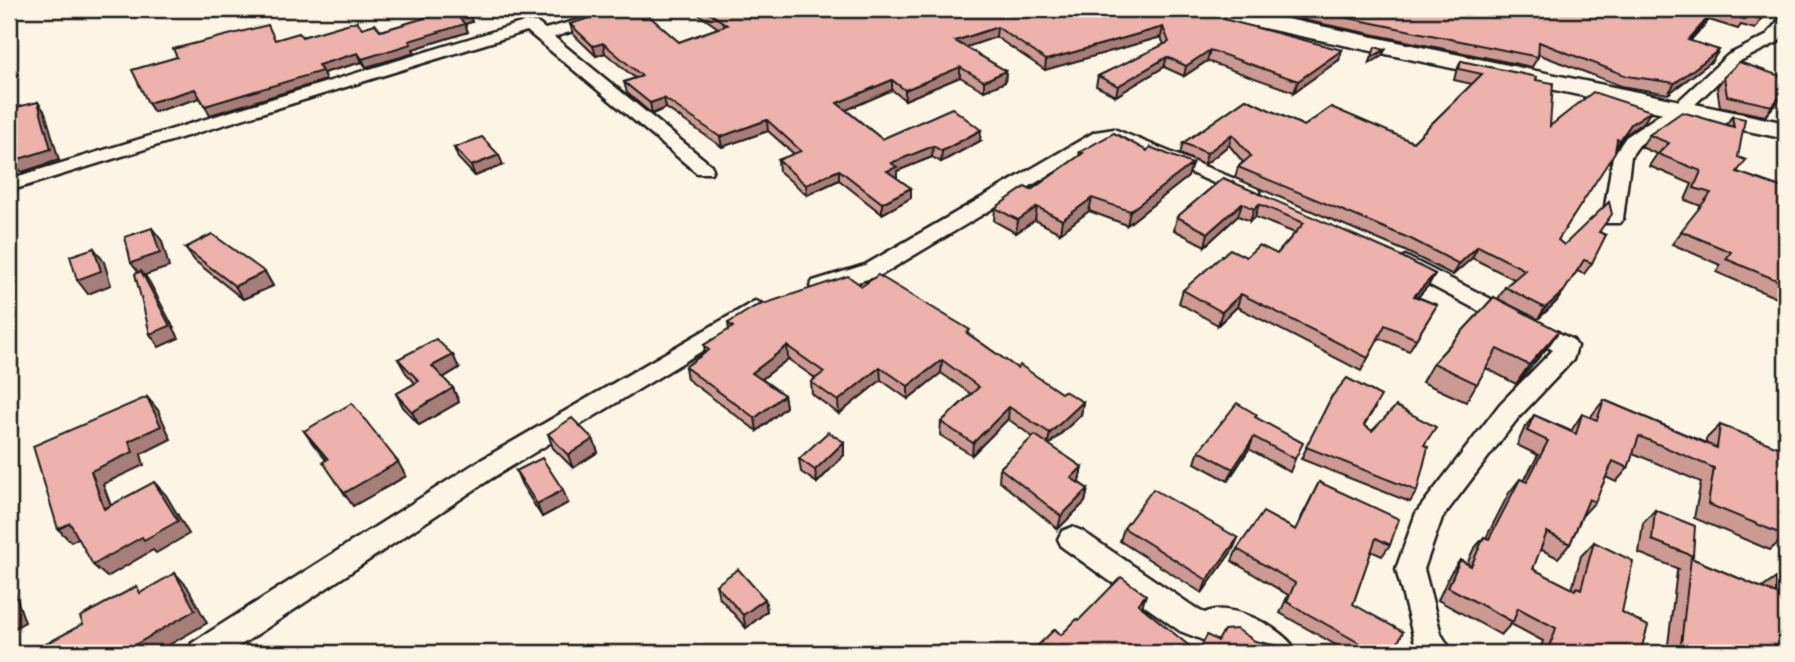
<svg xmlns="http://www.w3.org/2000/svg" width="1795" height="662" font-family="Kalam,sans-serif">
<style>
.lines{fill:none;stroke-linecap:round;stroke-linejoin:round}
.minor-casing{stroke:#1c1c1c;stroke-width:5}
.primary-casing{stroke:#1c1c1c;stroke-width:5}
.minor{fill:#fcf5e5;fill-rule:evenodd}
.primary{fill:#fcf5e5;fill-rule:evenodd}
.wall{fill:#cc9993;stroke:#1c1c1c;stroke-width:2}
.shaded-wall{fill:#a67d78;stroke:#1c1c1c;stroke-width:2}
.building{fill:#edb2ab;stroke:#1c1c1c;stroke-width:2}
</style>
<rect width="100%" height="100%" fill="#fcf5e5"/>
<filter id="ink" filterUnits="userSpaceOnUse"><feTurbulence type="fractalNoise" baseFrequency=".0143" numOctaves="2"/><feDisplacementMap in="SourceGraphic" scale="14" xChannelSelector="R" yChannelSelector="G"/><feConvolveMatrix kernelMatrix="1 2 1 2 8 2 1 2 1" color-interpolation-filters="sRGB"/></filter>
<g filter="url(#ink)">
<g class="lines">
<defs>
<g id="minor">
<polygon points="619,9 643,9 554,37 711,165 713,169 711,173 697,173 527,31 9,191 9,179 524,22 536,22 545,29"/>
<polygon points="1786,15 1786,30 1778,42 1740,61 1686,113 1639,145 1631,156 1623,219 1620,223 1606,223 1603,219 1613,156 1626,137 1674,105 1728,55 1766,36 1781,17"/>
<polygon points="1114,129 1257,188 1260,192 1250,198 1243,196 1121,142 1106,141 881,275 821,293 813,291 810,286 813,281 865,265 1095,132"/>
<polygon points="1405,256 1573,340 1577,346 1573,360 1518,418 1442,518 1424,569 1441,634 1453,653 1417,651 1396,569 1416,513 1500,404 1553,350 1398,268 1394,263"/>
<polygon points="755,301 763,304 766,309 763,314 492,478 229,653 188,653 192,643 474,464"/>
<path d="M1072,527L1082,531L1200,611L1205,613C1229,600 1287,629 1297,653C1285,653 1270,656 1258,653C1232,648 1242,629 1208,642L1180,631L1062,547L1058,539L1062,531Z"/>
</g>
<polygon id="primary" points="1195,9 1239,9 1786,123 1786,139 1207,16 1199,14"/>
</defs>
<use href="#minor" class="minor-casing"/>
<use href="#primary" class="primary-casing"/>
<use href="#minor" class="minor"/>
<use href="#primary" class="primary"/>
</g>
<g class="wall">
<polygon points="425,9 464,9 472,22 465,24 468,32 413,49 415,53 366,67 362,62 323,73 326,80 210,115 200,98 154,112 148,103 275,40 362,28 381,31 432,16"/>
<polygon points="691,9 1210,9 1227,20 1339,60 1294,92 1207,61 1184,76 1164,67 1116,96 1096,86 1098,76 1164,45 1161,37 1045,70 996,37 966,47 1006,71 1005,82 984,91 960,77 905,100 892,90 846,110 882,139 980,141 941,162 932,157 897,171 897,178 911,188 911,198 882,214 839,180 807,195 779,171 778,160 794,154 768,131 722,147 666,108 652,114 627,93 624,82 635,78 605,53 596,56 573,34 570,24 679,42 718,28"/>
<polygon points="1272,9 1768,9 1755,29 1741,25 1738,29 1709,20 1690,41 1719,50 1712,61 1668,94 1621,86 1538,54 1538,57 1532,67 1308,21"/>
<polygon points="1461,61 1536,80 1550,126 1644,122 1625,135 1558,240 1564,245 1600,232 1592,263 1584,274 1577,271 1556,302 1538,319 1498,299 1505,287 1514,279 1472,258 1453,275 1405,251 1235,178 1238,167 1243,162 1229,145 1204,165 1180,154 1183,143 1246,99 1304,126 1413,142 1472,84 1454,80 1456,72"/>
<polygon points="1724,77 1781,98 1765,116 1720,107 1717,87"/>
<polygon points="1732,116 1738,157 1737,172 1786,189 1782,172 1786,167 1786,154 1786,302 1716,272 1720,265 1672,244 1701,206 1685,200 1692,184 1649,166 1657,154 1641,147 1649,135 1726,125"/>
<polygon points="454,148 503,165 475,176 458,158"/>
<polygon points="1147,151 1192,164 1188,177 1127,225 1089,211 1060,233 1035,220 1016,233 994,221 995,208 1031,190 1079,156 1080,152"/>
<polygon points="1223,178 1435,274 1428,286 1418,297 1437,305 1409,351 1379,338 1361,371 1237,307 1218,325 1179,303 1183,290 1246,257 1277,254 1295,233 1255,217 1250,221 1238,216 1205,246 1174,230 1177,217"/>
<polygon points="185,248 265,272 273,286 243,299 195,261"/>
<polygon points="862,286 970,335 1017,368 1061,393 1083,402 1081,415 1049,445 1082,467 1079,481 1078,482 1088,489 1085,502 1058,529 999,481 1000,468 1033,437 1008,419 972,455 940,435 941,422 971,394 941,373 908,399 881,380 839,414 812,394 811,382 815,378 788,359 762,379 784,395 786,407 757,431 687,379 685,367 705,352 704,345 729,330 728,323"/>
<polygon points="1494,297 1546,349 1516,384 1486,368 1466,402 1422,382 1433,363"/>
<polygon points="398,359 459,368 443,378 453,388 459,402 419,425 403,407 396,394 415,383 406,373"/>
<polygon points="1332,396 1375,408 1364,425 1372,431 1425,445 1417,491 1410,502 1301,459"/>
<polygon points="1604,400 1706,443 1706,439 1720,425 1786,536 1770,550 1694,518 1701,482 1633,453 1628,468 1616,482 1606,477 1595,502 1582,516 1570,544 1558,558 1540,549 1533,569 1572,589 1581,556 1594,542 1622,612 1640,653 1539,653 1543,641 1511,624 1501,635 1438,600 1450,574 1460,560 1467,564 1473,550 1484,537 1486,538 1509,493 1520,479 1524,481 1538,455 1517,445 1524,429 1534,415 1571,431 1582,414 1591,418 1592,415"/>
<polygon points="1256,418 1295,459 1290,472 1249,449 1228,481 1195,463 1199,451"/>
<polygon points="304,431 406,476 353,506 326,460 313,444"/>
<polygon points="548,434 593,439 598,452 573,468 553,448"/>
<polygon points="844,442 844,455 817,483 801,472 799,459"/>
<polygon points="516,471 568,503 542,517 522,485"/>
<polygon points="1319,482 1390,545 1382,556 1371,551 1353,604 1393,653 1350,653 1280,613 1288,595 1232,561 1237,549 1295,530"/>
<polygon points="1655,510 1693,556 1691,558 1762,588 1776,578 1786,653 1667,653 1677,571 1679,569 1639,553 1643,523"/>
<polygon points="1124,528 1238,538 1232,551 1202,593 1120,541"/>
<polygon points="716,585 765,599 767,611 746,628 719,597"/>
</g>
<g class="shaded-wall">
<polygon points="600,9 615,9 600,11"/>
<polygon points="1715,10 1709,20 1681,50 1688,40"/>
<polygon points="469,13 472,22 465,24 468,32 413,49 415,53 366,67 362,59 458,17"/>
<polygon points="997,27 996,37 955,51 955,41"/>
<polygon points="1163,27 1161,37 1045,70 1046,60"/>
<polygon points="603,43 605,53 596,56 593,46"/>
<polygon points="1210,50 1207,61 1184,76 1186,66"/>
<polygon points="1342,50 1339,60 1294,92 1298,81"/>
<polygon points="1385,50 1382,56 1369,64 1372,57"/>
<polygon points="1719,50 1712,61 1668,94 1675,83"/>
<polygon points="358,53 362,62 323,73 326,80 210,115 205,106 318,65"/>
<polygon points="1167,57 1164,67 1116,96 1118,86"/>
<polygon points="960,67 960,77 905,100 905,90"/>
<polygon points="1006,71 1005,82 984,91 984,81"/>
<polygon points="892,80 892,90 837,114 837,103"/>
<polygon points="195,89 200,98 154,112 148,103"/>
<polygon points="1786,90 1781,98 1765,116 1772,106"/>
<polygon points="664,98 666,108 652,114 650,103"/>
<polygon points="38,102 45,112 59,160 22,172 18,168 9,171 9,157"/>
<polygon points="1651,111 1644,122 1625,135 1613,151 1631,124"/>
<polygon points="767,120 768,131 722,147 720,137"/>
<polygon points="981,130 980,141 941,162 942,151"/>
<polygon points="1232,134 1229,145 1204,165 1207,153"/>
<polygon points="933,146 932,157 897,171 897,178 887,171 891,163"/>
<polygon points="499,155 503,165 475,176 471,166"/>
<polygon points="1192,164 1188,177 1127,225 1130,211"/>
<polygon points="839,170 839,180 807,195 806,185"/>
<polygon points="911,188 911,198 882,214 882,203"/>
<polygon points="1092,198 1089,211 1060,233 1062,220"/>
<polygon points="1242,203 1238,216 1205,246 1208,233"/>
<polygon points="1259,204 1255,217 1250,221 1254,209"/>
<polygon points="1037,207 1035,220 1016,233 1018,220"/>
<polygon points="152,228 162,241 169,267 145,275 150,283 179,338 159,347 150,334 141,276 131,263"/>
<polygon points="1478,246 1472,258 1453,275 1459,264"/>
<polygon points="94,248 104,262 111,285 88,294 77,280"/>
<polygon points="265,272 273,286 243,299 235,286"/>
<polygon points="1435,274 1428,286 1407,308 1414,296"/>
<polygon points="1564,291 1556,302 1538,319 1545,308"/>
<polygon points="1241,294 1237,307 1218,325 1222,312"/>
<polygon points="1559,331 1546,349 1516,384 1529,365"/>
<polygon points="787,346 788,359 754,385 752,373"/>
<polygon points="453,355 459,368 439,380 432,366"/>
<polygon points="942,360 941,373 908,399 908,386"/>
<polygon points="880,367 881,380 839,414 838,401"/>
<polygon points="453,388 459,402 419,425 412,412"/>
<polygon points="784,395 786,407 757,431 755,418"/>
<polygon points="147,397 158,410 171,439 141,454 144,465 103,484 117,522 104,509 91,471 129,441"/>
<polygon points="1083,402 1081,415 1047,446 1050,433"/>
<polygon points="1009,407 1008,419 972,455 973,443"/>
<polygon points="1254,437 1249,449 1228,481 1233,469"/>
<polygon points="593,439 598,452 573,468 568,455"/>
<polygon points="844,442 844,455 817,483 815,470"/>
<polygon points="398,462 406,476 353,506 344,493"/>
<polygon points="1082,467 1079,481 1069,491 1071,478"/>
<polygon points="154,482 166,495 189,534 156,553 153,550 107,577 93,565"/>
<polygon points="1088,489 1085,502 1058,529 1061,516"/>
<polygon points="563,490 568,503 542,517 537,504"/>
<polygon points="70,523 83,535 71,542 58,529"/>
<polygon points="1238,538 1232,551 1202,593 1207,580"/>
<polygon points="175,573 187,586 207,623 155,653 121,653"/>
<polygon points="9,578 10,579 25,622 9,631"/>
<polygon points="1146,595 1142,607 1138,604"/>
<polygon points="765,599 767,611 746,628 743,615"/>
</g>
<g class="building">
<polygon points="430,9 464,9 469,13 458,17 465,24 409,41 411,44 362,59 358,53 318,65 322,71 205,106 195,89 148,103 132,70 177,57 173,49 268,25 275,40 299,33 302,37 357,21 362,28 375,24 381,31 435,15"/>
<polygon points="619,9 641,9 679,42 727,25 704,9 1210,9 1228,13 1223,19 1342,50 1298,81 1210,50 1186,66 1167,57 1118,86 1098,76 1169,42 1163,27 1046,60 997,27 955,41 1006,71 984,81 960,67 905,90 892,80 837,103 882,139 952,108 981,130 942,151 933,146 891,163 897,167 887,171 911,188 882,203 839,170 806,185 778,160 801,151 767,120 720,137 664,98 650,103 624,82 642,76 603,43 593,46 570,24"/>
<polygon points="1305,9 1768,9 1762,19 1748,15 1744,19 1715,10 1688,40 1719,50 1675,83 1627,76 1539,42 1538,57"/>
<polygon points="1375,47 1385,50 1372,57"/>
<polygon points="1461,61 1537,77 1536,80 1553,83 1550,126 1593,92 1651,111 1631,124 1620,140 1617,139 1615,152 1558,240 1564,245 1609,202 1612,214 1599,232 1606,235 1592,263 1584,260 1564,291 1545,308 1505,287 1525,270 1478,246 1459,264 1411,239 1238,167 1251,156 1232,134 1207,153 1183,143 1246,99 1304,126 1331,107 1413,142 1482,74 1459,69"/>
<polygon points="1739,62 1786,78 1786,90 1772,106 1727,96 1724,77"/>
<polygon points="38,102 51,149 13,161 12,156 9,157 9,109"/>
<polygon points="1682,112 1734,127 1732,116 1745,119 1738,157 1746,160 1737,172 1786,189 1786,284 1726,259 1731,252 1681,231 1711,193 1694,188 1701,171 1658,154 1669,143 1649,135"/>
<polygon points="1114,133 1147,151 1150,147 1192,164 1130,211 1092,198 1062,220 1037,207 1018,220 995,208 1025,187 1031,190 1083,153 1080,152"/>
<polygon points="482,137 499,155 471,166 454,148"/>
<polygon points="1223,178 1395,253 1435,274 1414,296 1437,305 1416,339 1385,325 1368,358 1241,294 1222,312 1183,290 1230,249 1246,257 1259,245 1277,254 1304,223 1259,204 1254,209 1242,203 1208,233 1177,217"/>
<polygon points="152,228 160,253 131,263 125,237"/>
<polygon points="212,234 265,272 235,286 185,248"/>
<polygon points="94,248 101,271 77,280 70,256"/>
<polygon points="141,271 170,326 150,334 135,274"/>
<polygon points="878,275 970,330 967,333 1017,368 1020,365 1061,393 1064,391 1083,402 1050,433 1009,407 973,443 941,422 979,387 942,360 908,386 880,367 838,401 811,382 824,372 787,346 752,373 784,395 755,418 685,367 709,350 704,345 733,327 728,323 754,307 848,276 862,286"/>
<polygon points="1494,297 1559,331 1529,365 1497,349 1477,384 1433,363"/>
<polygon points="436,339 453,355 432,366 453,388 412,412 396,394 419,381 398,359"/>
<polygon points="1347,378 1381,396 1364,425 1372,431 1396,406 1436,427 1424,445 1428,447 1417,491 1306,447 1332,396"/>
<polygon points="147,397 161,426 129,441 133,452 91,471 104,509 154,482 178,521 144,540 142,537 93,565 70,523 58,529 33,446"/>
<polygon points="1604,400 1717,448 1720,425 1786,450 1786,536 1708,504 1714,468 1639,436 1628,468 1613,461 1595,502 1589,499 1570,544 1547,532 1533,569 1575,590 1577,587 1581,589 1594,542 1633,561 1622,612 1648,626 1640,653 1601,653 1581,643 1578,653 1548,653 1556,628 1518,608 1513,622 1448,587 1460,560 1471,566 1484,537 1489,539 1520,479 1527,482 1548,441 1527,431 1534,415 1576,434 1582,414 1597,420"/>
<polygon points="352,403 398,462 344,493 323,462 328,459 304,431"/>
<polygon points="1237,403 1257,415 1255,417 1303,443 1295,459 1254,437 1233,469 1199,451"/>
<polygon points="572,418 593,439 568,455 548,434"/>
<polygon points="828,432 844,442 815,470 799,459"/>
<polygon points="1035,435 1082,467 1071,478 1088,489 1061,516 1000,468"/>
<polygon points="542,458 563,490 537,504 516,471"/>
<polygon points="1319,482 1399,519 1390,545 1376,538 1353,604 1403,632 1393,653 1377,653 1287,602 1295,583 1237,549 1263,512 1296,530"/>
<polygon points="1153,489 1238,538 1207,580 1124,528"/>
<polygon points="1655,510 1695,526 1693,556 1652,540"/>
<polygon points="1691,558 1776,594 1776,578 1786,582 1786,653 1680,653"/>
<polygon points="738,569 765,599 743,615 716,585"/>
<polygon points="175,573 195,610 121,653 46,653 44,645 83,624 80,617 137,586 140,593"/>
<polygon points="1121,577 1146,595 1138,604 1198,653 1030,653 1055,629 1061,635 1077,619 1079,620"/>
<polygon points="1237,629 1255,641 1282,647 1280,651 1283,653 1198,653 1207,635 1218,641 1224,630"/>
</g>
</g>
<rect width="1795" height="662" fill="none" stroke="#fcf5e5" stroke-width="35"/>
<rect x="18" y="18" width="1760" height="627" fill="none" stroke="#1c1c1c" stroke-width="2.5" filter="url(#ink)"/>
</svg>
